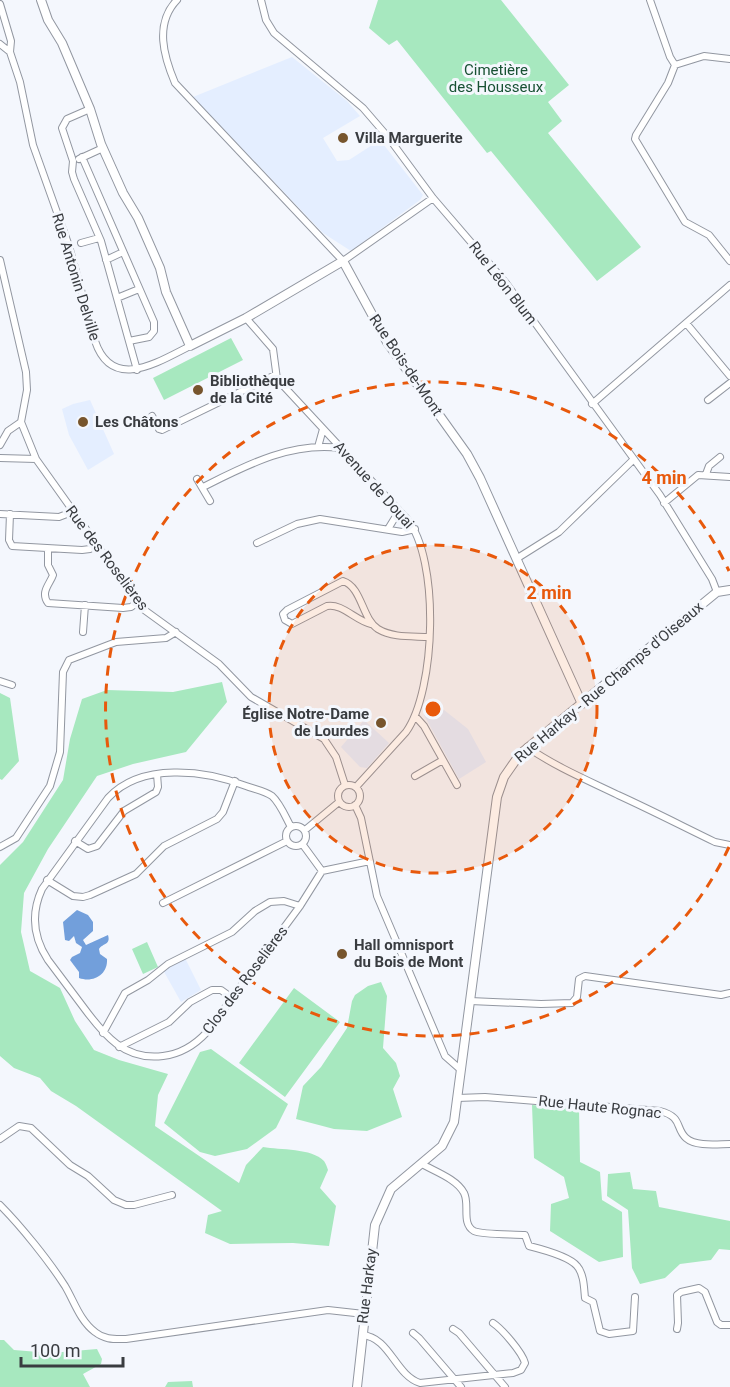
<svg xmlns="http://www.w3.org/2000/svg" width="730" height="1387" font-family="Roboto,sans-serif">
	<rect width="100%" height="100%" fill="#f4f7fd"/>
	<path fill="#e4eeff" d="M292,57L347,101L360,116L323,138L337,161L349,160L380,140L423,195L420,200L351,251L323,233L193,97Z
		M90,400L114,454L88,470L69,435L62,409L73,404Z
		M439,706L468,729L486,762L459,779L424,715Z
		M364,720L389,743L367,768L360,767L341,747Z
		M185,958L201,990L181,1002L163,970Z"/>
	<path fill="#a7e8bf" d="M378,0H501L569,85L548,102L562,121L548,133L641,247L597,281L491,151L487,153L397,40L389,45L369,28Z
		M231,338L243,360L164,400L153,378Z
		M222,682L227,702L186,752L133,764L97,776L48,849L24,893L21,932L30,971L60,988L75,1021L94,1050L119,1060L168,1074L158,1095L155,1126L239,1183L246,1165L263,1147C280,1150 312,1148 324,1161C326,1164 327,1167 328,1170L320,1188L336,1206L329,1246L293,1243L230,1244L205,1233L208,1215L222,1211L76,1106L51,1091L40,1078L14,1068L0,1056V865L23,842L63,780L70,739L82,699L107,690L173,692Z
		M0,693L10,698L19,761L2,780L0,779Z
		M147,942L158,967L143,974L132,949Z
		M381,982L387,996L383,1048L396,1063L400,1076L393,1089L402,1117L367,1131L334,1129L296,1119L303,1086L321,1067L347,1028L352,1001L355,995L368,986Z
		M294,988L340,1022L285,1097L239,1063Z
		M211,1049L288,1104L276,1128L247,1149L215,1156L200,1152L164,1123L200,1052Z
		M532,1105L579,1109L580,1162L600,1172L602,1200L622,1212L623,1257L599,1262L550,1231L551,1204L569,1198L564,1177L534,1158Z
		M630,1172L633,1189L656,1191L659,1207L730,1221V1250L719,1249L711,1260L680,1264L665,1278L640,1284L632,1268L628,1210L607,1196L608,1174Z
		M0,1340H4L14,1350L51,1353L97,1349L102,1359L101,1364L83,1374L90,1387H0Z
		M192,1381L193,1387H165L168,1382Z"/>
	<path fill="#729fdb" d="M77,910L88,915L93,922V931L83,940L86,945L108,935C111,945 103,943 99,949L100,954L107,959C108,975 93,983 79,978V972L70,960L72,957L80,953L82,947L76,943L74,936L69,941L65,940L63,922Z"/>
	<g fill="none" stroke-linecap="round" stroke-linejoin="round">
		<g stroke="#9297a1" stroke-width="8">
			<path id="street" d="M177,0C154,24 164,57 175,83L343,261L433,198
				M261,0L266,20L274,33L363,108L388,137L433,198L506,283L660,495L712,579L717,592
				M650,0L670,57L675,65L668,83L636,135L635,139L685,222L709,235L730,261
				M0,4L11,41L10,52
				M0,44L10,52L20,82L33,145L69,246L95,341C112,392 158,362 190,346
				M675,65L704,56L730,59
				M90,109L67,119L62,128L73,161L72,172L74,179L101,241L137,370
				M82,157L154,322V331L149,337L129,341
				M79,159L103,148
				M81,243L99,238
				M0,260L26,372L27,390L21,422
				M106,260L123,252
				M117,298L139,289
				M246,318L273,349L277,379L407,519C440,559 436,690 406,732L356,787
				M686,323L730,376
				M708,400L730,383
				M592,404L730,285
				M152,416L159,429L162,430L275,375
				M21,422L36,459L143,609L219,664L251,697L324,739L336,757L345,785
				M0,445L8,431L21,422
				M318,447L323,429
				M0,458L36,459
				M706,474L709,466L720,457
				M197,479L210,501
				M203,487C247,465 290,442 340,448
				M664,503L698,475L730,477
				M0,514L59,517L72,512
				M10,514L9,540L12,546L82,550L90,549L96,545
				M388,529L399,511
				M257,543L297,524L320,519L402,532L415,529
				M48,549V565L53,575C50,584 40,592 48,603L123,608L131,607L138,602
				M516,559L559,532L633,460
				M371,624C356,621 342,603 327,606L292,624L285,620L283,614L287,610L343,581C362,587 362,619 378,629C393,638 412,636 429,637
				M83,632L85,605
				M0,681L12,685
				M415,716L424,726L457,785
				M527,747C556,767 587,780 618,795C651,810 682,826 715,842L730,845
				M415,776L443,760
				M338 796a11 11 0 1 1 22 0a11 11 0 1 1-22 0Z
				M355,805L361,818L377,896L445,1056L461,1070
				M286 836a10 10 0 1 1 20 0a10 10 0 1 1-20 0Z
				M291,827C286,818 280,803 272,796C265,791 254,789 246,786C205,770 141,762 108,798L42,889C31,913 33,937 48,960C60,976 72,992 84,1008C104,1035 125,1061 163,1056C180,1054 195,1045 207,1032L300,906L322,871
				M305,830L339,802
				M75,841L88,849L97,846L124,811L156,792L158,787L157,774
				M303,845L322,871L370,861
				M0,847L16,838L50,786L60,752L63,672L69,660L116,642L166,638L176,632
				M47,880L73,896L83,897L90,895L136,874L164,846L217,819L223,812L235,781
				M163,903L287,841
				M470,1001L541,1004L572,1003L577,997L579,979L585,976L721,995L730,993
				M103,1033L125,993L148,980L168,964L232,932L255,911L270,902L284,901L300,906
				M119,1047L169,1022L190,1002L212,990H221L232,998
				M457,1098L485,1097L660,1111C683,1117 675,1128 686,1138C696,1147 718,1144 730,1144
				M0,1139L19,1126L31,1128L70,1165L88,1176L114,1200L126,1205H134L172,1195
				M422,1164C434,1171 457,1179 464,1193C470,1204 461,1224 474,1231C482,1235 514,1234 525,1235L529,1246C541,1249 569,1256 577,1266C584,1274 584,1288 585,1298L593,1302L600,1331L609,1334L633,1331L635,1297
				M0,1205C21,1226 49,1261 65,1286C74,1301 80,1321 95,1332C105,1340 114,1339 126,1339L328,1310L364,1314
				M453,1329L459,1333L505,1387
				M677,1329L678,1323L677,1295L681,1292L699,1288L705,1292L717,1322L721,1325H730
				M413,1333L419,1338L461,1387
				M362,1335C390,1337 395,1375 420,1383L513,1373L521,1370L525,1363C522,1352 502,1329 493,1323"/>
		</g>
		<g stroke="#9297a1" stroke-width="10">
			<path id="secondary" d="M41,0L48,20L62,43L90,109L101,144L123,193L138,218L160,268L166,292L190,346L246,318L343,261L387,342L467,454L480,478L582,704
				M357,1387L375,1225L391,1189L442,1146L454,1122L497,797L504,777L520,754L717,592L730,590"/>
		</g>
		<use href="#street" stroke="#fff" stroke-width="6"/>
		<use href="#secondary" stroke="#fff" stroke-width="8"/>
	</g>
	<circle cx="433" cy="709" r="164" fill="#e8590c" fill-opacity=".12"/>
	<g fill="none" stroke="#e8590c" stroke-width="3" stroke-dasharray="10 8">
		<circle cx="433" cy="709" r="164"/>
		<path d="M729 847A327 327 0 1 1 729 571"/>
	</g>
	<g fill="#77552d" stroke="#f4f7fd" stroke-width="2">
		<circle cx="343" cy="138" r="6"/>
		<circle cx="198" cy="390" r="6"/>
		<circle cx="83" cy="422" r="6"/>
		<circle cx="381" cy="723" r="6"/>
		<circle cx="342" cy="954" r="6"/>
	</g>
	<g text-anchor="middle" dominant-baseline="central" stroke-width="6" stroke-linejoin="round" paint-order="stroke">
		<g font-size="15" fill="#175133" stroke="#f4f7fd">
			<text x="496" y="70">Cimetière<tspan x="496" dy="17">des Housseux</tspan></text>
		</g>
		<g font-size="15" font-weight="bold" fill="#393c40" stroke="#f4f7fd" text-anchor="start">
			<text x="355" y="138">Villa Marguerite</text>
			<text x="210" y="381">Bibliothèque<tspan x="210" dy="17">de la Cité</tspan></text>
			<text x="95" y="422">Les Châtons</text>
			<text x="369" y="714" text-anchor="end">Église Notre-Dame<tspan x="369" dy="17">de Lourdes</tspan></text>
			<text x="354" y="945">Hall omnisport<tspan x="354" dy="17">du Bois de Mont</tspan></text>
		</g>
		<g font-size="15" fill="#393c40" stroke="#f4f7fd">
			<text transform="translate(76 277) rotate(73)">Rue Antonin Delville</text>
			<text transform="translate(503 283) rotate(52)">Rue Léon Blum</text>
			<text transform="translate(406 365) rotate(56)">Rue Bois-de-Mont</text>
			<text transform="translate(374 485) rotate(48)">Avenue de Douai</text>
			<text transform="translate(107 558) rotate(53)">Rue des Roselières</text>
			<text transform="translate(609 682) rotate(-40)">Rue Harkay - Rue Champs d'Oiseaux</text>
			<text transform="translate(245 980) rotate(-53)">Clos des Roselières</text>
			<text transform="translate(600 1107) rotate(6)">Rue Haute Rognac</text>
			<text transform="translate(367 1286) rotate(-83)">Rue Harkay</text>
		</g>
	</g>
	<circle cx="433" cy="709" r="9" fill="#e8590c" stroke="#f4f7fd" stroke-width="3"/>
	<g font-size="18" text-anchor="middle" font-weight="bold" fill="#e8590c" stroke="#f4f7fd" stroke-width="6" stroke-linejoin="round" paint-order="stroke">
		<text x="664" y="484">4 min</text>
		<text x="549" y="599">2 min</text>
	</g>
	<path d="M21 1357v9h102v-9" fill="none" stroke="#393c40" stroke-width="3"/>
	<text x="30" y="1357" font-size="18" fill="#393c40" stroke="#f4f7fd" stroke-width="4.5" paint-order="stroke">100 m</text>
</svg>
